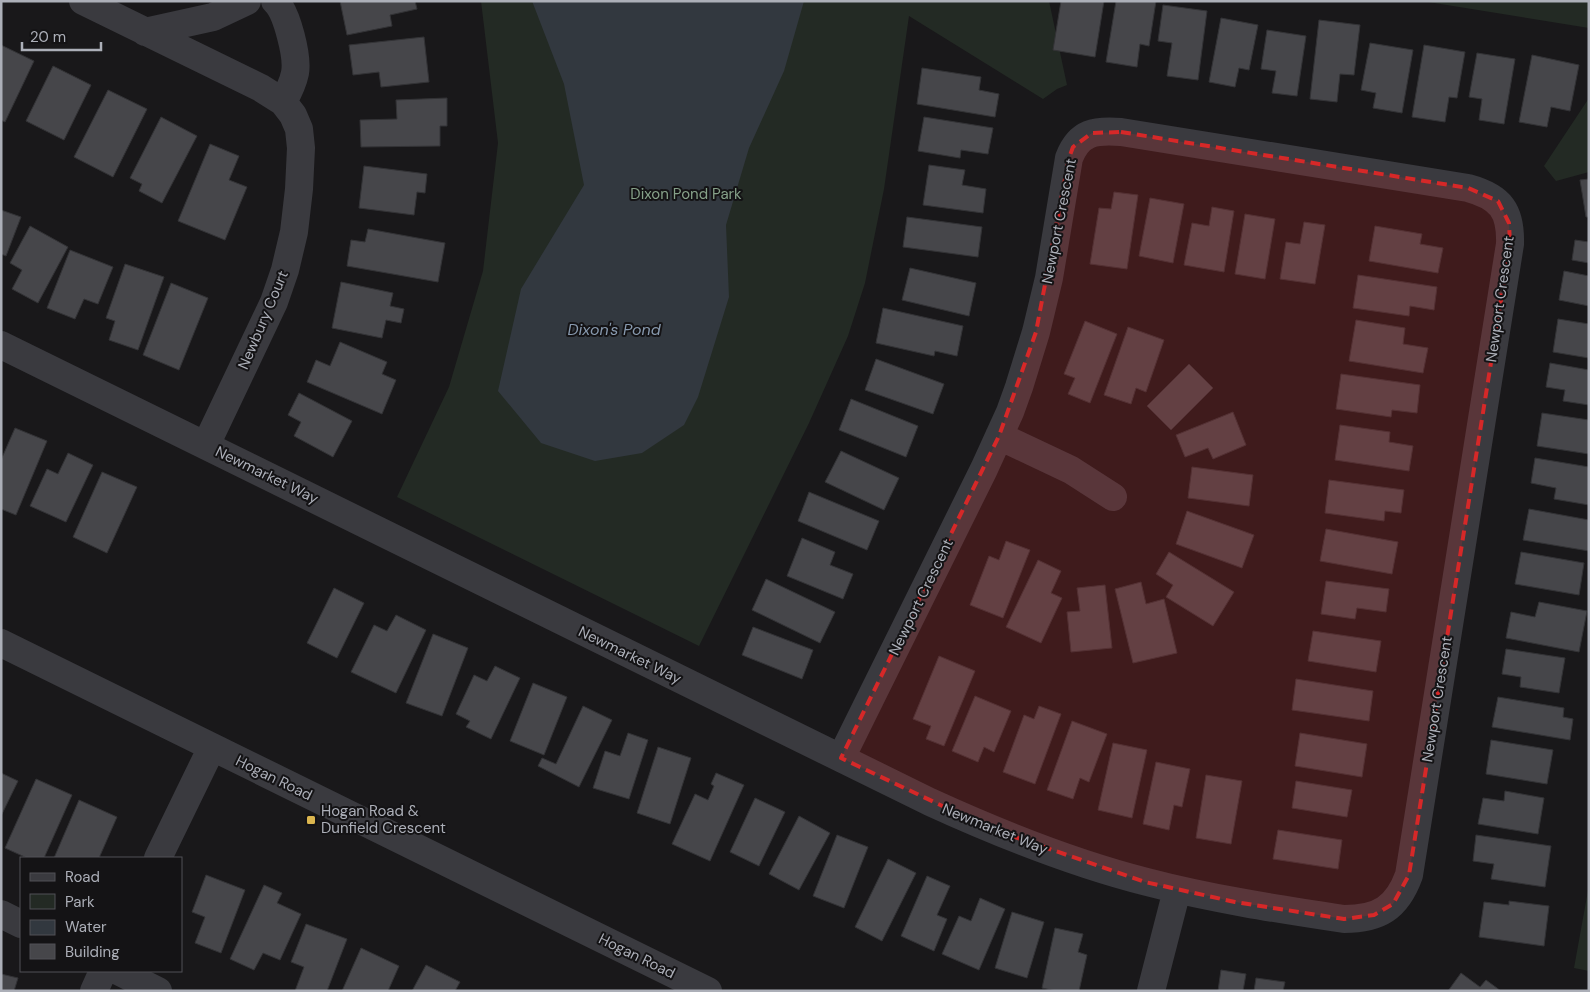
<svg xmlns="http://www.w3.org/2000/svg" width="1590" height="992" font-family="'DM Sans',sans-serif">
	<rect width="100%" height="100%" fill="#19181a"/>
	<path fill="#232a24" d="M481,1H1049L1067,85L1057,89L1043,99L909,16L884,189L865,283L848,336L809,423L699,646L397,497L449,387L483,271L498,143Z
		M1422,1H1589V28Z
		M1589,98V172L1556,181L1544,166Z
		M1589,885V971L1574,968Z"/>
	<path fill="#32383f" d="M532,1H804L784,71L749,148L726,225L729,297L698,397L684,425L642,453L595,461L541,443L498,391L521,289L584,185L564,84Z"/>
	<path fill="#46464a" stroke="#333336" d="M340,1H415L417,9L390,15L392,26L347,35Z
		M1061,1H1104L1095,57L1053,50Z
		M1116,1H1156L1149,46L1140,44L1137,67L1106,62Z
		M1163,5L1207,11L1198,80L1167,76L1172,43L1158,41Z
		M1221,18L1258,25L1249,70L1239,68L1235,87L1209,82Z
		M1319,20L1360,25L1354,75L1340,74L1337,102L1310,99Z
		M1267,30L1306,36L1297,96L1272,93L1276,71L1261,69Z
		M424,37L429,82L381,87L379,72L353,75L349,45Z
		M1370,43L1413,50L1402,113L1373,108L1376,93L1361,90Z
		M1,45L34,61L5,122L1,120Z
		M1424,45L1465,52L1457,98L1449,97L1445,122L1412,117Z
		M1477,53L1515,59L1504,124L1479,120L1482,99L1469,97Z
		M1532,55L1579,65L1570,111L1551,107L1547,127L1519,122Z
		M53,66L91,85L64,140L26,121Z
		M922,68L981,77L979,90L999,94L995,117L917,104Z
		M108,90L147,109L113,177L74,157Z
		M447,98V126H440V146L361,147L360,120L397,119L396,100Z
		M161,117L197,136L162,203L139,191L142,184L130,178Z
		M924,117L993,128L988,154L961,150L960,158L918,151Z
		M210,144L239,156L229,180L247,187L225,240L178,221Z
		M929,165L965,170L962,185L986,189L983,213L923,205Z
		M364,166L427,174L425,193L417,192L414,215L359,208Z
		M1589,179V217H1586L1580,180Z
		M1114,192L1138,195L1127,269L1090,264L1099,208L1111,209Z
		M1150,198L1184,204L1173,263L1139,256Z
		M1212,207L1234,211L1224,272L1184,265L1192,223L1209,226Z
		M1,210L21,217L6,256L1,254Z
		M1245,214L1275,219L1265,279L1235,274Z
		M907,217L982,227L978,257L903,247Z
		M1304,222L1325,225L1315,284L1280,279L1286,242L1300,244Z
		M30,226L68,247L38,303L12,289L22,270L10,263Z
		M1375,226L1422,234L1420,244L1443,248L1438,273L1369,261Z
		M368,229L445,243L438,282L347,266L351,240L365,242Z
		M1575,240L1589,242V263L1572,260Z
		M70,250L113,267L98,304L84,299L75,319L47,308Z
		M125,264L164,277L138,350L109,340L115,321L106,318Z
		M910,268L976,283L969,316L902,300Z
		M1564,271L1589,276V306L1559,300Z
		M1358,275L1437,287L1434,310L1410,306L1409,316L1353,308Z
		M341,282L393,293L390,306L404,309L401,323L386,320L382,338L332,328Z
		M171,283L208,298L179,370L143,355Z
		M883,308L963,326L957,356L935,351L934,356L876,343Z
		M1558,319L1589,324V358L1553,352Z
		M1356,320L1405,328L1403,344L1428,348L1423,373L1349,361Z
		M1085,321L1117,334L1090,403L1068,394L1075,378L1064,374Z
		M1128,327L1164,340L1146,392L1136,388L1131,404L1104,395Z
		M340,342L387,362L382,374L396,380L382,414L307,382L316,360L330,366Z
		M876,359L944,384L933,414L865,390Z
		M1550,363L1589,370V405L1563,401L1565,390L1546,387Z
		M1189,364L1213,388L1171,430L1147,406Z
		M1341,374L1420,385L1417,413L1392,410L1391,417L1336,409Z
		M299,393L352,421L333,457L294,436L301,422L288,415Z
		M851,399L918,426L906,457L839,430Z
		M1233,412L1246,445L1213,459L1208,448L1185,457L1176,435Z
		M1542,413L1589,420V454L1537,446Z
		M1340,425L1390,432L1389,442L1413,446L1409,471L1335,460Z
		M15,428L47,441L16,515L1,509V460Z
		M841,451L899,478L884,510L825,482Z
		M68,453L93,465L66,522L30,506L47,469L58,474Z
		M1535,458L1589,467V505L1554,499L1556,488L1531,483Z
		M1192,467L1253,475L1249,506L1188,498Z
		M102,472L137,487L107,553L73,537Z
		M1329,480L1404,490L1401,513L1385,511L1384,521L1325,513Z
		M809,492L879,521L867,550L798,521Z
		M1529,509L1589,520V551L1523,540Z
		M1187,511L1254,535L1242,568L1176,544Z
		M1326,529L1398,542L1392,574L1320,561Z
		M802,538L835,552L830,565L853,574L843,599L787,576Z
		M1006,541L1030,550L1003,618L970,605L989,556L999,560Z
		M1169,552L1234,592L1213,626L1166,597L1173,585L1156,574Z
		M1521,552L1584,563L1579,595L1515,584Z
		M1038,560L1061,571L1051,593L1062,598L1041,643L1006,627Z
		M766,579L835,612L820,643L752,610Z
		M1326,581L1389,589L1386,612L1357,608L1355,619L1321,614Z
		M1141,582L1146,604L1164,599L1177,653L1133,663L1115,589Z
		M1105,585L1112,648L1071,652L1067,612L1080,611L1077,588Z
		M334,588L364,603L337,658L307,643Z
		M1539,602L1587,611L1579,652L1506,638L1511,612L1535,617Z
		M396,615L426,630L396,693L351,672L374,625L387,631Z
		M753,627L813,650L802,679L742,655Z
		M1313,631L1381,641L1376,672L1308,661Z
		M433,634L468,648L442,716L406,703Z
		M1506,649L1565,658L1559,693L1520,687L1521,677L1502,674Z
		M939,656L975,671L944,746L926,739L931,726L913,719Z
		M495,666L520,678L491,739L466,727L470,721L456,714L474,675L487,681Z
		M1296,679L1373,691L1369,721L1292,710Z
		M533,683L567,697L544,755L510,741Z
		M975,696L1011,711L994,752L984,747L978,762L952,751Z
		M1498,697L1564,708L1563,717L1573,719L1570,740L1492,727Z
		M583,706L612,720L579,787L538,766L542,758L556,764Z
		M1039,706L1061,714L1035,784L1003,772L1024,715L1034,719Z
		M1072,721L1107,734L1089,782L1080,778L1073,799L1047,790Z
		M628,733L648,740L629,799L593,788L605,751L620,756Z
		M1300,733L1367,744L1362,777L1295,766Z
		M1491,740L1553,750L1547,784L1486,774Z
		M1113,743L1147,750L1132,818L1098,810Z
		M658,747L691,758L670,824L637,813Z
		M1156,762L1190,769L1182,807L1174,805L1169,830L1143,824Z
		M1,773L18,781L1,816Z
		M716,773L744,785L710,861L672,844L695,794L708,800L714,786L711,784Z
		M1206,775L1242,781L1231,844L1196,838Z
		M36,779L72,795L44,858H27L5,848Z
		M1296,781L1352,790L1347,817L1292,808Z
		M1505,791L1544,798L1538,834L1478,824L1483,798L1504,801Z
		M755,798L785,812L759,866L730,852Z
		M79,800L117,817L99,858H54Z
		M799,816L830,833L799,890L769,874Z
		M1278,830L1342,840L1338,869L1273,859Z
		M837,835L868,847L844,908L813,896Z
		M1476,835L1551,846L1545,887L1491,879L1494,864L1473,861Z
		M888,859L916,873L882,941L855,927Z
		M206,875L245,890L221,953L195,943L205,917L192,912Z
		M927,876L950,886L937,915L947,919L934,951L901,936Z
		M264,885L282,893L277,903L301,914L280,960L263,953L254,970L230,959Z
		M980,898L1005,909L979,970L942,954L959,916L971,921Z
		M1509,901L1549,906L1544,946L1479,937L1484,902L1509,905Z
		M1012,912L1044,922L1027,978L995,968Z
		M306,924L347,939L327,991H295L304,967L291,962Z
		M1055,928L1083,934L1078,952L1087,955L1079,991H1056L1042,988Z
		M361,948L399,966L388,991H342Z
		M426,965L460,982L455,991H412Z
		M1221,970L1246,974L1243,991H1218Z
		M1461,973L1480,987L1486,980L1501,991H1448Z
		M1,974L18,978L14,991H1Z
		M1256,978L1285,982L1283,991H1254Z"/>
	<g fill="none" stroke-linecap="round" stroke-linejoin="round">
		<path stroke="#3a3a3f" stroke-width="28" d="M83,1L261,88L283,102L293,115L299,129L301,148L299,189L294,232L285,270L274,302L206,445
			M275,1C287,12 298,57 295,73C293,83 288,93 283,102
			M145,32L213,17L247,1
			M1,345L930,802C1000,834 1072,863 1147,882C1212,899 1278,909 1344,919C1379,919 1397,908 1409,875L1510,244C1511,211 1501,197 1468,188L1121,132C1095,130 1079,132 1069,158L1049,278L1036,332L1019,387L1010,412L984,469L841,758
			M999,436L1071,470L1113,497
			M1,643L708,991
			M158,858L212,747
			M1,914L21,924
			M118,971L158,991
			M94,991L103,971
			M1151,991L1177,890"/>
	</g>
	<path fill="#d62828" fill-opacity="0.2" stroke="#d62828" stroke-width="4" stroke-dasharray="10 6" stroke-linejoin="round" d="M1121,132L1468,188L1498,201L1509,223L1510,244L1409,875L1393,904L1374,915L1344,919L1235,902L1145,882L989,828L841,758L999,436L1036,332L1069,158L1073,147L1092,133Z"/>
	<rect fill="#dcb64f" stroke="#141315" stroke-width="2" x="306" y="815" width="10" height="10" rx="2.5"/>
	<g text-anchor="middle" dominant-baseline="central" stroke-width="4" stroke-linejoin="round" paint-order="stroke">
		<g font-size="15" fill="#86a189" stroke="#141315">
			<text x="686" y="194">Dixon Pond Park</text>
		</g>
		<g font-size="15" fill="#acafb8" stroke="#141315">
			<text transform="translate(1059 221) rotate(-79)">Newport Crescent</text>
			<text transform="translate(1500 299) rotate(-82)">Newport Crescent</text>
			<text transform="translate(263 320) rotate(-67)">Newbury Court</text>
			<text transform="translate(267 475) rotate(26)">Newmarket Way</text>
			<text transform="translate(921 597) rotate(-64)">Newport Crescent</text>
			<text transform="translate(630 655) rotate(26)">Newmarket Way</text>
			<text transform="translate(1437 699) rotate(-81)">Newport Crescent</text>
			<text transform="translate(274 778) rotate(26)">Hogan Road</text>
			<text transform="translate(995 829) rotate(22)">Newmarket Way</text>
			<text transform="translate(637 956) rotate(26)">Hogan Road</text>
		</g>
		<g font-size="15" fill="#acafb8" stroke="#141315" text-anchor="start">
			<text x="321" y="811">Hogan Road &amp;<tspan x="321" dy="17">Dunfield Crescent</tspan></text>
		</g>
		<g font-size="16" font-style="italic" fill="#889aaf" stroke="#141315">
			<text x="614" y="329">Dixon's Pond</text>
		</g>
	</g>
	<rect width="1590" height="992" fill="none" stroke="#acafb8" stroke-width="5"/>
	<rect x="20" y="857" width="162" height="115" fill="#141315" stroke="#515156"/>
	<rect x="30" y="873" width="25" height="8" fill="#3a3a3f" stroke="#515156"/>
	<text x="65" y="882" font-size="15" fill="#acafb8">Road</text>
	<rect x="30" y="894" width="25" height="15" fill="#232a24" stroke="#515156"/>
	<text x="65" y="907" font-size="15" fill="#acafb8">Park</text>
	<rect x="30" y="920" width="25" height="15" fill="#32383f" stroke="#515156"/>
	<text x="65" y="932" font-size="15" fill="#acafb8">Water</text>
	<rect x="30" y="944" width="25" height="15" fill="#46464a" stroke="#515156"/>
	<text x="65" y="957" font-size="15" fill="#acafb8">Building</text>
	<path d="M22 42v8h79v-8" fill="none" stroke="#acafb8" stroke-width="2.5"/>
	<text x="30" y="42" font-size="15" fill="#acafb8" stroke="#141315" stroke-width="4" paint-order="stroke">20 m</text>
</svg>
